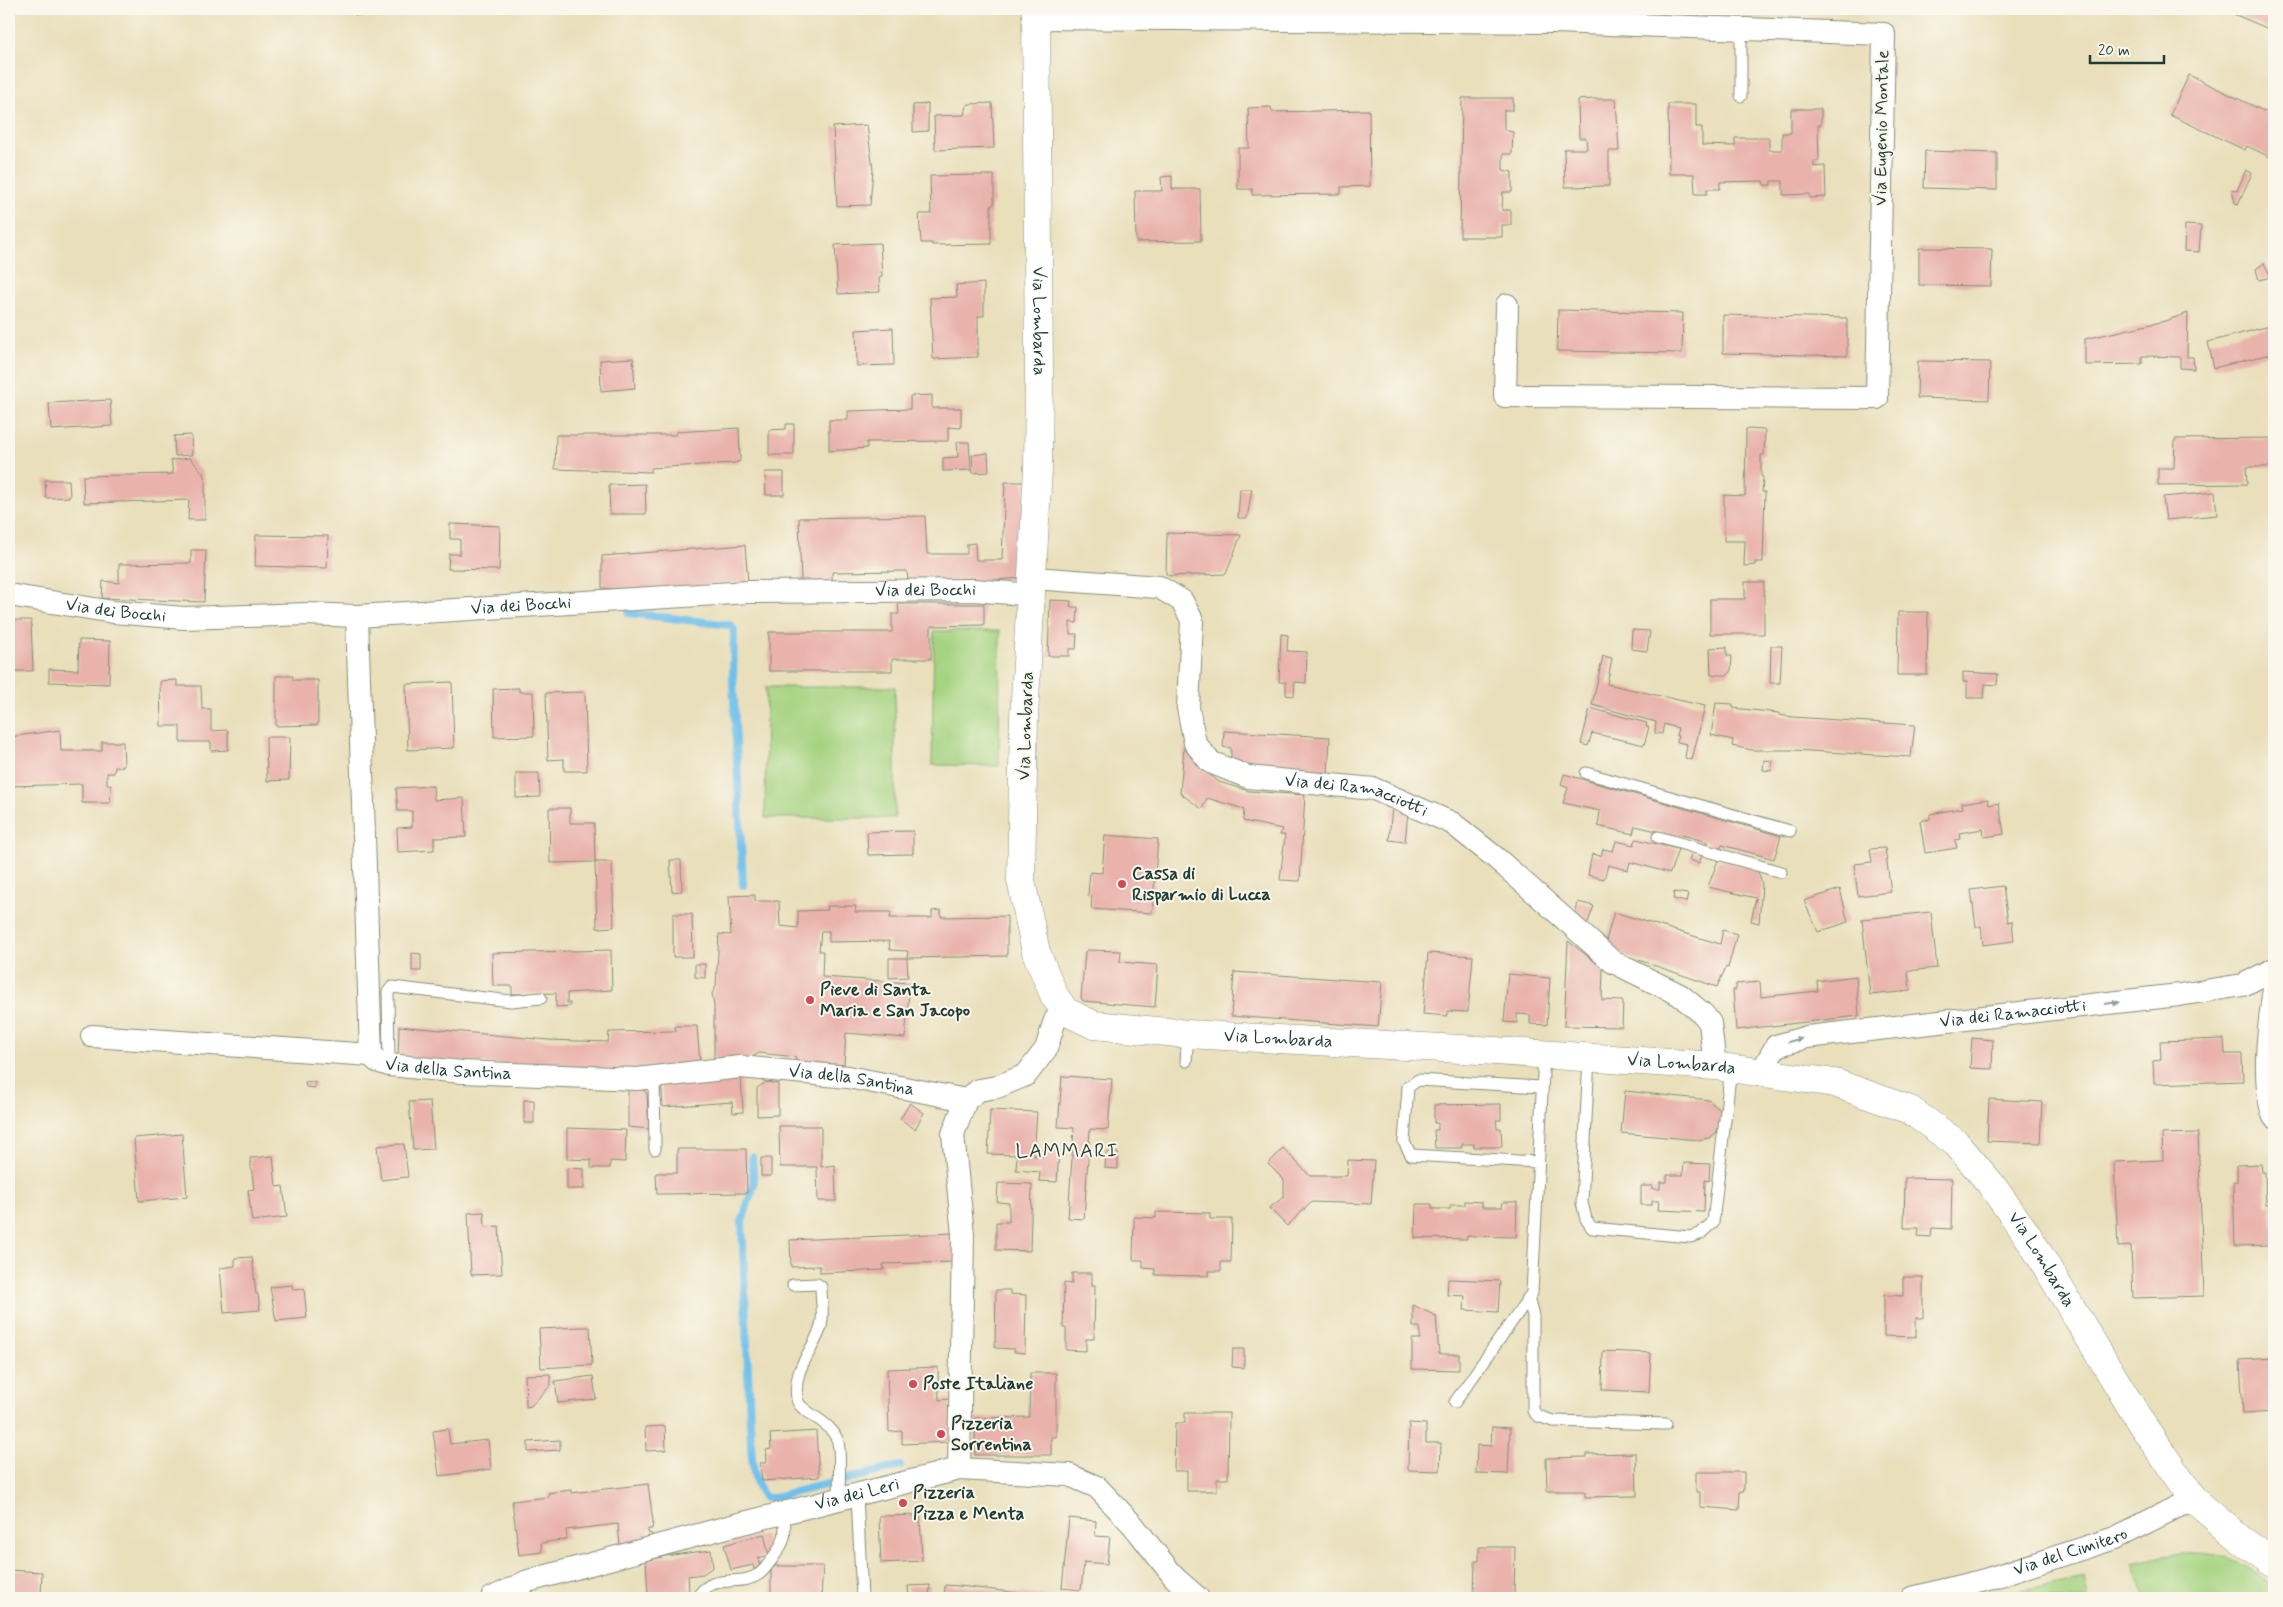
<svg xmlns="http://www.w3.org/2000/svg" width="2283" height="1607" font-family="Mynerve,sans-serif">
	<rect width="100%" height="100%" fill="#fbf7ec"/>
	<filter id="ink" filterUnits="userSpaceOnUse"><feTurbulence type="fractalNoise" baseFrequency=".02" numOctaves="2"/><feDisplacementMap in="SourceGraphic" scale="10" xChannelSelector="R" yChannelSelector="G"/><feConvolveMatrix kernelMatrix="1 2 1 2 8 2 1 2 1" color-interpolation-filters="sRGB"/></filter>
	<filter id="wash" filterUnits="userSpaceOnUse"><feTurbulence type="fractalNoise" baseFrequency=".0096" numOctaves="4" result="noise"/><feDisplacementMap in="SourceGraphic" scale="20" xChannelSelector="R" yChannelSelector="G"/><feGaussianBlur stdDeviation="1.12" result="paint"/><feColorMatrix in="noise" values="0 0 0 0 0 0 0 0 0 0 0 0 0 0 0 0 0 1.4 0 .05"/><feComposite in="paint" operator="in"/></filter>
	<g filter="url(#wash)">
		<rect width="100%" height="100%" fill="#e9dfbb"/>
		<path fill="#a6d381" stroke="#62885a" d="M934,631H1000L999,766L932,765Z
			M766,687H895V818H765Z
			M2196,1553C2236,1555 2243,1566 2274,1587V1598H2146L2133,1563L2162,1556Z
			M2084,1577L2088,1598H1986Z"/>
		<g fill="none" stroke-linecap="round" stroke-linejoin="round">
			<path stroke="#70c0eb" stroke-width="8" d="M629,613L730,625L734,630L733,679L743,885
				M752,1157L754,1184L742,1222L751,1446C753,1466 753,1482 765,1498L775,1497L900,1466"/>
		</g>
		<g id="blocks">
			<path fill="#e9b3ac" d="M355,9H389L387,15H355Z
				M2222,9H2274V31L2264,27Z
				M2189,75L2274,116V159L2247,146L2245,150L2170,115Z
				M1462,98H1513V110H1504V130L1513,132L1512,154H1503V170L1512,172V192H1503L1502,210H1511V225H1502V237H1460Z
				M1594,99H1616L1619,151H1609V186L1565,187L1564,149H1587L1586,138H1579L1578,100Z
				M992,103L994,148L935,150L934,116L964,115L966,106L969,104Z
				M928,104V131L913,132V105Z
				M1668,104H1696V127H1702V145L1735,146V138H1769V150H1782V133H1791V109H1821V125H1818L1819,161H1814V167L1825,166L1826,197L1810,198V194L1783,195V181H1771V185H1764L1763,181L1720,182V189H1707V194H1695L1694,174H1669Z
				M1271,107L1272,112L1369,110L1370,186L1341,187V194L1252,195V189H1238V148H1249L1248,108Z
				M867,125L873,170L870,205L837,206L833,127Z
				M1925,151L1997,153V190L1924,188Z
				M2246,170L2252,173L2238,204L2235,203L2232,189L2237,191Z
				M978,175H994V205H991V244L932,245V243H921L919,214H931L930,176Z
				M1172,176V189H1200L1201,241L1136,242L1135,191H1162L1161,177Z
				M2185,225L2201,226L2199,252L2184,251Z
				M880,243L882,277L879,278L880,292L838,294L835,245Z
				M1919,248L1992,249L1991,286L1919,285Z
				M2264,263L2271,277L2259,280L2256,269Z
				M984,283V316H978V357L933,359L930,298L957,297L956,285Z
				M1558,310L1683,313L1682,353L1557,351Z
				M2188,313L2187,357H2193L2194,369L2180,368V357L2144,356H2142V364L2085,365V339L2165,321Z
				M1723,315L1847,318V356L1723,353Z
				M2274,325V353L2214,368L2208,342Z
				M893,328L894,365L857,366L856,330Z
				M633,358L635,388L601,391L600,360Z
				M1918,361L1990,362L1989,400L1917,398Z
				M932,395V408H961V428L948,427V441L867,442V448L829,451V420H848V411L910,409V396Z
				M110,400L112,426L51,430L49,403Z
				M786,424H794V455H769V430L786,429Z
				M739,428L740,461L734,463L651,468V472L555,469L556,435H676V432Z
				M1746,429L1765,430L1764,455H1761V476L1763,477L1762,492H1765L1763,562H1755V565L1744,566L1745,541H1724V495L1745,496Z
				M191,435L192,455L175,456L174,436Z
				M2274,438V467H2246L2247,484L2158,485V468H2174L2175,439Z
				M957,442H969L971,470L943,471V458L958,457Z
				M988,453L989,472L973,473L972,455Z
				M190,458L203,473L205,481V520H188L189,500L84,503L83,476L173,474L171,460Z
				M765,472H784V495H766Z
				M45,480H69L70,497L46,498Z
				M1005,482H1025L1022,578L981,581H908L907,571L832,572V583H801L799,518L925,516L927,554H967V544L975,543L976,560H1002Z
				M645,484L646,514H610L609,485Z
				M1240,489H1252L1247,518H1238Z
				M2215,492L2217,515L2166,520L2163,497Z
				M450,524L500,526L499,570L448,569L449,554H460V539H450Z
				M1167,533L1241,535L1226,574L1170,576L1166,574Z
				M256,535L328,536L327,568L255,566Z
				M745,545L748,582L623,590L602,588V556Z
				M191,550H206L204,602L102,598L103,581L119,583V564L191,563Z
				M1745,582H1764V634H1710V599H1745Z
				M1050,600L1071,601L1070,607H1078L1077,623L1070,622V634H1077L1076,649H1069V656H1048Z
				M898,604H984V625L931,626V659H892V671H769V632H892V614H899Z
				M1898,612H1928L1927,675H1897Z
				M9,620H31L33,671H9Z
				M1632,630L1650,631L1647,651L1631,649Z
				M1281,634L1288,635L1287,651L1307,652L1306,683L1295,682L1294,696L1286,695V682H1279Z
				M79,640L110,641L109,684L49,682V669L78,670Z
				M1771,646H1782L1780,683H1770Z
				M1727,647V656H1732L1731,670L1728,675H1711L1710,648Z
				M1603,656L1612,658L1607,684L1705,706L1692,760L1685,758L1687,744L1677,742L1678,736H1676L1678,728L1664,724L1662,734L1655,733L1656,722L1592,705Z
				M1963,672L1998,674L1997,685L1985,684L1984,698H1967V682H1963Z
				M276,676H293V680H318V725L276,726Z
				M177,680V686H201L202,709H211V731L228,730V750L211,751V742H180V726H161L160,681Z
				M452,682L454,748L408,750L406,684Z
				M519,688V692H533L534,736L494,737L493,689Z
				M585,692L587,771H564V759L548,760L546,693Z
				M1716,703L1733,704V708L1779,713V715L1793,717L1915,725L1911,757L1793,750H1752L1732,746L1733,740L1711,735Z
				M1590,708L1647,723L1646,727H1649L1644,745L1592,733L1588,746L1581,744Z
				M60,730L61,751H102V742H123L124,766L115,767L114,773H107V785H111L110,803H82V784L9,786V737Z
				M1224,731L1330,737L1328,776L1306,775L1231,763V748L1223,747Z
				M266,737H290L289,780L267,781Z
				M1184,747L1196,764L1219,782L1249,791L1305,795L1300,881L1280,880L1285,835H1280L1282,829L1243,821L1244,809L1207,798L1202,809L1180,793Z
				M1764,760L1773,761L1771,771L1763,770Z
				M516,773H539L540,797L516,798Z
				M1564,774L1781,836L1774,859L1722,845L1720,849L1707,846L1708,842L1678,834L1675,842L1661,832L1635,826L1633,834L1598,826L1600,811L1563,803L1568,788L1561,785Z
				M433,786L434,800L464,798L466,837L434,838V850L398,852L397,828L412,827V811H398L396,788Z
				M1988,799L1989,805L1999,803L2004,834L1984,837L1983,829L1959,833L1960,839L1955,840L1957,848L1925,853L1920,821L1930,819V814L1963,808L1962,803Z
				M1392,807L1408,812L1405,842L1389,840Z
				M549,808H570V823H594L595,862H612L614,927L597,928L595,862L550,863Z
				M913,831V854L868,855L867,832Z
				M1105,835L1158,839L1152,913L1091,909L1092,896L1088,895L1090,872L1102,873Z
				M1636,839L1678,849L1670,873L1630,862L1628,870L1608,865L1604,879L1588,875L1592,854L1601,856L1603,849L1613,851L1616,841L1634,845Z
				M1885,848L1891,892L1858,896L1854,864L1872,862L1870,849Z
				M1692,852L1702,855L1699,863L1689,860Z
				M670,860H681L682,891L672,892Z
				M1718,860L1755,869L1759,874L1762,885L1759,923L1751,921L1756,898L1708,887Z
				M2003,886L2008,922L2012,921L2014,941L1983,945L1981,926L1976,927L1971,890Z
				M1840,889L1848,922L1818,932L1804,901Z
				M1674,892L1688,894L1686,902L1673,899Z
				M755,895V901H779L780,926L798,928V911L828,910L827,906H856L855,912H891L890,918H932V911L941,910V917L1007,916V956L907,958L908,951L890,950L889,941L829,942V931H821L819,951H823L822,977L910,983L905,1038L846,1033L844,1065L795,1061L796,1057L759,1053L744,1062L714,1058V1006L712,994L716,986L719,934L731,935L729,896Z
				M1578,902L1594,906L1587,925L1575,917Z
				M1614,912L1720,944L1723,930L1737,934L1728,968L1726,967L1717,987L1604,948Z
				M1931,912L1937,968L1908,971L1910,991L1870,995L1862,919Z
				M673,914H692L693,957H673Z
				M1568,941L1603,968L1602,1000L1623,1001L1622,1027L1564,1026Z
				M611,950L612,990L567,993V1003H570V1006L556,1007V993L512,994V986H493L492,953Z
				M1087,950L1121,951L1120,962L1158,965L1155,1007L1083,1001L1081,998L1085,952Z
				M412,953L421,954V971H412Z
				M1428,953L1473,956L1468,1012L1448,1011L1447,1016L1423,1014Z
				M889,958H907L908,977L889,978Z
				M695,964H705V978L695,977Z
				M1234,972L1382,982L1378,1027L1231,1016Z
				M1508,974L1550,978L1547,1025L1530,1024V1015L1517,1014V1023L1504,1022Z
				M1856,976L1859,1016L1736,1030L1733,990H1736V984L1760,982L1761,997L1818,991L1817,981Z
				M399,1026L548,1040L608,1042L609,1032L676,1031L675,1026H697L700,1064L642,1072L398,1058Z
				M1972,1038L1993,1040L1992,1069L1970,1068Z
				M2224,1039L2225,1054H2242L2243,1081L2154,1084L2153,1061L2161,1060L2160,1041Z
				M741,1076L743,1112L733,1113L732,1102L663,1107L661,1081Z
				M1062,1076L1112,1079L1108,1130L1090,1129L1084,1219L1068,1218L1074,1128L1058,1127Z
				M305,1082H315V1088L306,1087Z
				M766,1082L778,1084V1115L757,1116V1088Z
				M628,1087H641L647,1094L649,1129L628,1127Z
				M1625,1091L1709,1100L1720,1110L1721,1125L1715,1134L1709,1138L1698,1140L1621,1133Z
				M1989,1099L2042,1102L2040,1143L1987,1141Z
				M524,1100H534V1123H524Z
				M430,1101L434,1149L413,1150L409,1102Z
				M910,1103L924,1113L915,1129L900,1119Z
				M1501,1104V1120H1496L1497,1128H1501L1502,1147H1474V1144H1462V1148H1435L1434,1130H1438V1123H1434V1105Z
				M990,1110L1037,1112L1034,1156H1043L1044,1150L1059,1151L1057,1182L1039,1181L1040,1172L1016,1170L1017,1155L988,1154Z
				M779,1126H821V1167L835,1165L836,1201H818L817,1167H780Z
				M567,1128L626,1130L625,1162L610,1161V1168H591V1160L567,1159Z
				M2198,1133L2204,1296L2133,1298L2131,1246L2118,1247L2114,1162L2163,1160L2162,1134Z
				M182,1134L187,1197L139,1201L134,1138Z
				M398,1144H404L408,1177L381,1180L377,1146Z
				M1283,1148L1310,1176H1347L1348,1160L1374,1161L1371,1204L1312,1202L1287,1226L1269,1208L1284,1197V1180L1268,1164Z
				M677,1149H746L747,1193L657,1194L656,1173H677Z
				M1106,1152L1118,1153V1169L1105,1168Z
				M273,1156L276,1187L283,1186L287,1217L252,1221L248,1190L254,1189L250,1158Z
				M761,1158H771V1176H761Z
				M1684,1163L1710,1164L1709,1181L1705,1180L1704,1212L1658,1210L1659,1201H1652V1205H1641V1186H1653V1189H1660V1182H1667V1175H1683Z
				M2261,1164L2262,1172H2265L2266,1205H2271L2273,1245L2235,1246L2233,1182H2237V1165Z
				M567,1168L584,1169V1189H567Z
				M1905,1178L1952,1179L1951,1229L1932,1228L1931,1237L1918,1236L1919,1228H1904Z
				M998,1183L1032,1184L1030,1251L996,1250V1222H1009V1203L997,1202Z
				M1465,1201L1482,1202V1207H1502L1503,1202H1517L1516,1237L1467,1236V1239L1415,1238L1416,1204H1432V1209H1450L1451,1205H1465Z
				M484,1212L485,1227L499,1226L502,1274L471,1275L468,1213Z
				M1156,1212L1210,1213V1219H1232L1231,1262H1221V1271H1209V1276L1155,1275V1269L1143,1268V1260H1133L1134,1217L1156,1218Z
				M955,1233L956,1262L883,1264L884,1270L820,1273V1266L791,1267L790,1240Z
				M252,1257L256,1294H258L260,1310L224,1313L220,1268L235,1266V1258Z
				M1072,1273H1092V1285H1095L1094,1339H1086V1351L1066,1350V1328H1063L1064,1283L1072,1284Z
				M1903,1277H1923V1318H1916V1337L1884,1336V1295L1903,1296Z
				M1448,1279L1500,1281L1498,1312L1464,1310L1465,1296L1447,1295Z
				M292,1285L293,1290L304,1289L307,1318L276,1321L270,1287Z
				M996,1290H1010V1294L1026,1295L1025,1353L1014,1352V1349L995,1348Z
				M1413,1305L1436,1316L1439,1354H1459V1370L1412,1369V1339H1420V1327H1413Z
				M582,1327H590L592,1365L541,1368L539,1329Z
				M1233,1349H1244V1368L1232,1367Z
				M1603,1351L1651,1353L1649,1392L1602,1390Z
				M2274,1358V1412L2243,1414L2240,1360Z
				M938,1367L939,1400L950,1399L951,1442L902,1444V1431L889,1432L887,1369Z
				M1030,1373H1056V1437H1051V1455H975V1418L1029,1417Z
				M550,1374L551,1385L531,1406L526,1407L525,1375Z
				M593,1376L596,1399L558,1403L555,1381Z
				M1185,1413H1229L1228,1479H1217V1491H1187V1471H1174L1175,1423H1185Z
				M1409,1423L1426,1424V1443H1441L1440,1471L1408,1470Z
				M665,1426L666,1450L646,1451L645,1427Z
				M1492,1427L1510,1428L1508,1474L1476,1473L1477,1445L1491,1446Z
				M448,1429L450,1444L488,1440L491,1469L439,1476L433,1431Z
				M816,1431L819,1477L762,1481L760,1463H767L766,1450L771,1449L770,1434Z
				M560,1440V1450L528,1452V1442Z
				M1636,1453L1637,1496L1585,1497V1491H1547L1546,1458L1587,1457V1454Z
				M1696,1472H1744V1491H1740L1739,1510L1700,1507V1492H1696Z
				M648,1484L653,1521L652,1529H648V1533L652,1534L651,1542L620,1546L618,1524L566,1530L567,1539L541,1543L542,1552L519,1555L512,1501L549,1497L548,1493L571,1490V1493Z
				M920,1515L922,1561L881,1563L879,1516Z
				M1069,1518L1096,1521L1095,1536L1110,1537L1107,1564L1084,1562L1081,1590L1062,1588Z
				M764,1534L769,1555L758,1558L760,1567L754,1569L753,1565L731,1570L724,1545Z
				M1479,1547H1515L1514,1598L1474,1596L1475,1561H1479Z
				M711,1550L713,1567L703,1574L688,1576L689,1591L648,1594L646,1561L665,1556Z
				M771,1566H823L821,1598H771Z
				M9,1570L42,1572L41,1598H9Z
				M930,1585L929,1598H909L908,1586Z
				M945,1585L959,1586L1046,1596V1598H944Z"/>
		</g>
	</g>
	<g filter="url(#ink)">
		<use href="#blocks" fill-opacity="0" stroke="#848e78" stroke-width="1"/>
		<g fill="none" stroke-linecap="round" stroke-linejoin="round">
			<g stroke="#848e78" stroke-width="13">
				<path id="service" d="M1741,96V29
					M1586,773L1790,831
					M1658,837L1781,872
					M1589,1057L1582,1203L1586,1219L1592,1228L1690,1237L1700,1234L1713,1222L1731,1068
					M1186,1061L1188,1034
					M389,1065L388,992L392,987L511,1001L541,998
					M654,1077L655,1149
					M1538,1162L1411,1155L1404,1142L1408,1087L1418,1080L1542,1087
					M793,1285L817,1284L821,1287C821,1301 825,1319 819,1332C809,1357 793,1369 797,1399C799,1413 832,1420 838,1442C841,1454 839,1484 839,1499
					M1528,1298L1533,1316V1411L1538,1416L1553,1421L1666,1424
					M1455,1402L1532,1293L1544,1054
					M857,1495L862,1598
					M697,1598C713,1571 739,1588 759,1574C764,1571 768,1564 772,1559C786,1541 786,1535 784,1513"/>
			</g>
			<g stroke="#848e78" stroke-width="24">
				<g id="minor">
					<path d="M1036,18L1554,22L1884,34L1877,398L1505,396L1507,305"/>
					<path id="s1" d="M1033,578L1159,587L1182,601L1192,620L1188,708L1195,743L1210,762L1248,777L1374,789L1452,823L1496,858L1613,962L1680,995L1703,1014L1710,1023L1715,1066"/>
					<path id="s2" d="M9,595L113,612L184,618L307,614L357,616L749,592L974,590L1033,595"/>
					<path id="s3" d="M357,616L371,1055L377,1061L389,1065L462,1072L637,1079L740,1067L848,1077L966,1100"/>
					<path d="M2274,988C2269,1025 2261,1082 2274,1117"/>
					<path d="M92,1036L371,1055"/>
					<path id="s4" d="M1762,1071L1776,1046L1807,1037L2179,995L2243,985L2274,969"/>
					<path d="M959,1469L963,1235L953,1134L966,1100L979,1090L997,1087L1026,1075L1046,1049L1055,1020L1065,1011"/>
					<path id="s5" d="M492,1598L528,1581L735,1525L959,1469L1069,1475L1097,1487L1133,1525L1175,1578L1198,1598"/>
					<path id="s6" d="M1912,1598L1985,1580L2115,1538L2193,1499"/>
				</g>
			</g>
			<g stroke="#848e78" stroke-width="29">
				<g id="tertiary">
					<path id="s7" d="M1036,9L1039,372L1038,468L1024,717L1021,880L1036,952L1054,995L1065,1011L1094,1025L1188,1034L1479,1050L1715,1066L1835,1083L1910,1110L1956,1143L1990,1183L2028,1236L2141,1423L2193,1499L2240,1539L2274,1563"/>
				</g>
			</g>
			<use href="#service" stroke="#fff" stroke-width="11"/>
			<use href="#minor" stroke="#fff" stroke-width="22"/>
			<use href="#tertiary" stroke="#fff" stroke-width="28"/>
		</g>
		<defs><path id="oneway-solid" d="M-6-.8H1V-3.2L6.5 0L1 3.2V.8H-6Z" transform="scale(1.25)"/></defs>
		<g fill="#8f9e9a">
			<use href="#oneway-solid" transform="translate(2112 1003) rotate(-7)"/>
			<use href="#oneway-solid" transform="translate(1795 1040) rotate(-15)"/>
		</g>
	</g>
	<g fill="#d1495b" stroke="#fbf7ec" stroke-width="2">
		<circle cx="1122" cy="884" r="5"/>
		<circle cx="810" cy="1000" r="5"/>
		<circle cx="913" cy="1384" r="5"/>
		<circle cx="941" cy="1434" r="5"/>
		<circle cx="903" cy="1503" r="5"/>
	</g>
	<g text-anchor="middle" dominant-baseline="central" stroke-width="4" stroke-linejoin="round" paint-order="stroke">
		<g font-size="18" fill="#1f3d34" stroke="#fbf7ec">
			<text transform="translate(1882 128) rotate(-89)">Via Eugenio Montale</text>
			<text stroke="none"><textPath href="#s7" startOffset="312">Via Lombarda</textPath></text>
			<text stroke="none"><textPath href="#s2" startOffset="919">Via dei Bocchi</textPath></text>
			<text stroke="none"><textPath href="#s2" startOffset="514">Via dei Bocchi</textPath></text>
			<text stroke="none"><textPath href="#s2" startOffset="108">Via dei Bocchi</textPath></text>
			<text transform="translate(1026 726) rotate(-88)">Via Lombarda</text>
			<text stroke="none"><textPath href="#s1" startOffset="474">Via dei Ramacciotti</textPath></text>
			<text stroke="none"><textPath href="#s4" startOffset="268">Via dei Ramacciotti</textPath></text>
			<text stroke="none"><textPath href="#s7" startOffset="1228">Via Lombarda</textPath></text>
			<text stroke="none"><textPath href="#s7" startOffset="1632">Via Lombarda</textPath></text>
			<text stroke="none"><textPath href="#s3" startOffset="520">Via della Santina</textPath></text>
			<text stroke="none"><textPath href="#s3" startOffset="925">Via della Santina</textPath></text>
			<text stroke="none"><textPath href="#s7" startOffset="2068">Via Lombarda</textPath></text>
			<text stroke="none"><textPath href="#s5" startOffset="380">Via dei Leri</textPath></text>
			<text stroke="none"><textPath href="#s6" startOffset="165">Via del Cimitero</textPath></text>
		</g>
		<g font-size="18" font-weight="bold" fill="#1f3d34" stroke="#fbf7ec" text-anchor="start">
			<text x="1132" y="874">Cassa di<tspan x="1132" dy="21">Risparmio di Lucca</tspan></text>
			<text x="820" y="990">Pieve di Santa<tspan x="820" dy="21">Maria e San Jacopo</tspan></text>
			<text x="923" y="1384">Poste Italiane</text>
			<text x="951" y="1424">Pizzeria<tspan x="951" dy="21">Sorrentina</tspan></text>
			<text x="913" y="1493">Pizzeria<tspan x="913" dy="21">Pizza e Menta</tspan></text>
		</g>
		<g font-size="20" letter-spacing="1" fill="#1f3d34" stroke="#fbf7ec">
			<text x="1067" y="1151">LAMMARI</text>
		</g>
	</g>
	<rect width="2283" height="1607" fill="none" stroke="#fbf7ec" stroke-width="30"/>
	<path d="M2090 55v8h74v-8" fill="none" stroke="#1f3d34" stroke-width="2.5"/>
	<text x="2098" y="55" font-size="15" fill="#1f3d34" stroke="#fbf7ec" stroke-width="4" paint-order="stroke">20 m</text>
</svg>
